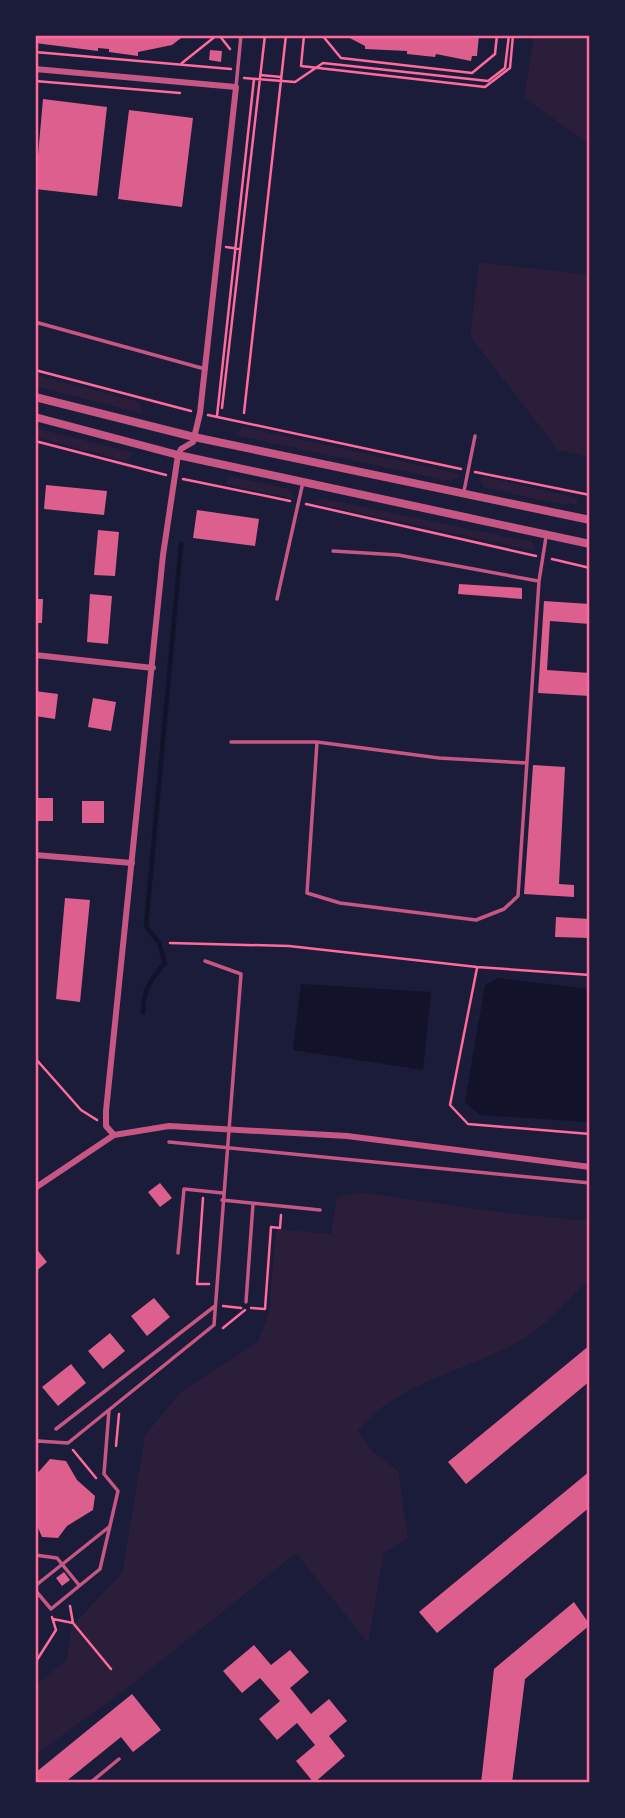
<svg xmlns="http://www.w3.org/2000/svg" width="625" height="1818" font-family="Rubik,sans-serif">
	<rect width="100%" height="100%" fill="#1b1b3a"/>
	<path fill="#2a1e3b" d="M534,35H590V144L524,98Z
		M479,262L590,275V458L558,450L470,336Z
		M35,375L140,402L143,414L35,386Z
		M243,427L460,474L456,479L449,481L235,435Z
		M35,428L134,453L126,461L35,437Z
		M228,476L290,489L295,499L226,484Z
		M485,477L578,498L577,504H560L485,488L479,478Z
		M320,498L532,542L535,551L313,503Z
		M358,1192L506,1213L590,1221V1279C568,1299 546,1325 521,1340C468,1372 398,1380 358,1431L371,1450L398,1471L408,1538L384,1553L368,1643L296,1553L127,1688L35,1755V1686L67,1660L71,1627L122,1573L145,1435L181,1392L258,1342L269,1313L276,1229L331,1234L337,1197Z"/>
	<path fill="#12122b" d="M498,978L590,989V1122L480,1115L465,1102L485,985Z
		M301,984L431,992L423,1070L293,1050Z"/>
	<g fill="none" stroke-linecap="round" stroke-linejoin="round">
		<path stroke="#12122b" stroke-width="4.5" d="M143,1013C143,990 150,980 165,963L159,943L146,926L181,544"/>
	</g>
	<path fill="#dd5f8e" d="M35,35H185L172,45L138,52V56L109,52V49L98,48V51L35,43Z
		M344,35H479L477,56H472L471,61L436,54L435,57L407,54V51L365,49V46Z
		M210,50L222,51L221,62L209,60Z
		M43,99L107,107L97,196L35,189Z
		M129,110L193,118L182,207L118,199Z
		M46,485L107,491L104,515L44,509Z
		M197,510L259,519L255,546L193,538Z
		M98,530L119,532L115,576L94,575Z
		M459,584L522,588V599L458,594Z
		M90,594L112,596L108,644L87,642Z
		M35,599H43L42,623H35Z
		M544,601L590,604V624L550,621L547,670L590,673V696L538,693Z
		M35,691L58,694L55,719L35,716Z
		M93,698L116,702L111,731L88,727Z
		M533,765L565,767L559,884L574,885V897L524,894Z
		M35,798H53V821H35Z
		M82,801H104V823H82Z
		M65,898L90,900L80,1002L56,999Z
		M556,917L590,919V938L555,937Z
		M160,1183L172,1198L160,1207L148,1192Z
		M35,1247L47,1262L35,1272Z
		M154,1298L170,1317L147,1336L131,1316Z
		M110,1333L125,1351L103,1369L88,1351Z
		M590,1345V1381L466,1484L448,1462Z
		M71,1364L86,1383L58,1406L42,1387Z
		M50,1459L66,1461L77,1480L95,1496L93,1510L67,1526L58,1538L42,1537L35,1521V1476Z
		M590,1471V1507L437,1633L419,1612Z
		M64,1572L70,1580L62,1586L56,1578Z
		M574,1602L590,1625L525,1679L512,1783H481L494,1669Z
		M254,1645L271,1665L290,1650L309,1672L290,1688L311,1714L329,1699L347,1721L329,1736L345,1756L314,1783L296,1761L315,1745L297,1723L277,1740L259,1719L280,1701L260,1678L242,1693L223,1671Z
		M132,1694L161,1730L133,1752L121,1737L64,1783H35V1773Z"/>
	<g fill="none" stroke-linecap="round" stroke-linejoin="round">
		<path stroke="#ff6b9d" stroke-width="2.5" d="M219,35L230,49
			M304,35L301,66L485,87L510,68L513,35
			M322,35L341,58L472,73L495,54L497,35
			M35,52L231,69
			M182,63L217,35
			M260,75L281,77
			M244,78L295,82L323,63L488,81L505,68L509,35
			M35,81L180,93
			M226,247L240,249
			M35,370L191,411
			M222,408L265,35
			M244,413L286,35
			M208,415L461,469
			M217,416L254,79
			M35,441L166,475
			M475,472L590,495
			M183,479L290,501
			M306,504L536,556
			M552,559L590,568
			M170,943L289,946L477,967L590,975
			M477,968L450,1105L468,1124L590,1134
			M35,1058L81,1110L97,1120
			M203,1198L197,1284H209
			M223,1306L241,1308
			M251,1308L265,1309L271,1227L280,1228L281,1215
			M223,1328L245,1310
			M116,1446L119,1414
			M73,1450L96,1478
			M53,1619L73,1623L70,1606
			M73,1623L111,1669
			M35,1663L56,1630L52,1617"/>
		<path stroke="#c65784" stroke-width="3.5" d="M236,87L241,35
			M35,322L205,369
			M464,491L475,436
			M333,551L398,555L538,581
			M277,599L303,482
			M231,742H317L439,758L527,763
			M317,742L307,893L340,903L476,920L504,909L518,896L539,581L546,537
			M169,1142L590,1183
			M222,1200L320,1210
			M178,1253L184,1189L223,1193
			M246,1302L253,1204
			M56,1429L215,1306
			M35,1444L38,1441L68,1443L214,1325L241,974L205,961
			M35,1555L57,1558L79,1585
			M35,1586L109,1527
			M35,1590L51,1609L100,1569L118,1491L104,1474L109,1410
			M90,1783L119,1759"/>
		<path stroke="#c65784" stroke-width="6" d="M35,69L236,87L200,413L193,442L181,449L178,455L163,555L106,1111V1126L114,1135
			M35,655L153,668
			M35,855L132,863
			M35,1188L114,1135L169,1126L347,1136L590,1167"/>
		<path stroke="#c65784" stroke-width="8" d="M35,397L194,437L590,520
			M35,417L178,455L590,544"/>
	</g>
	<rect width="625" height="1818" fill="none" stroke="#1b1b3a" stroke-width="74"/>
	<rect x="37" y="37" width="551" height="1744" fill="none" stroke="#ff6b9d" stroke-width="2.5"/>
</svg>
